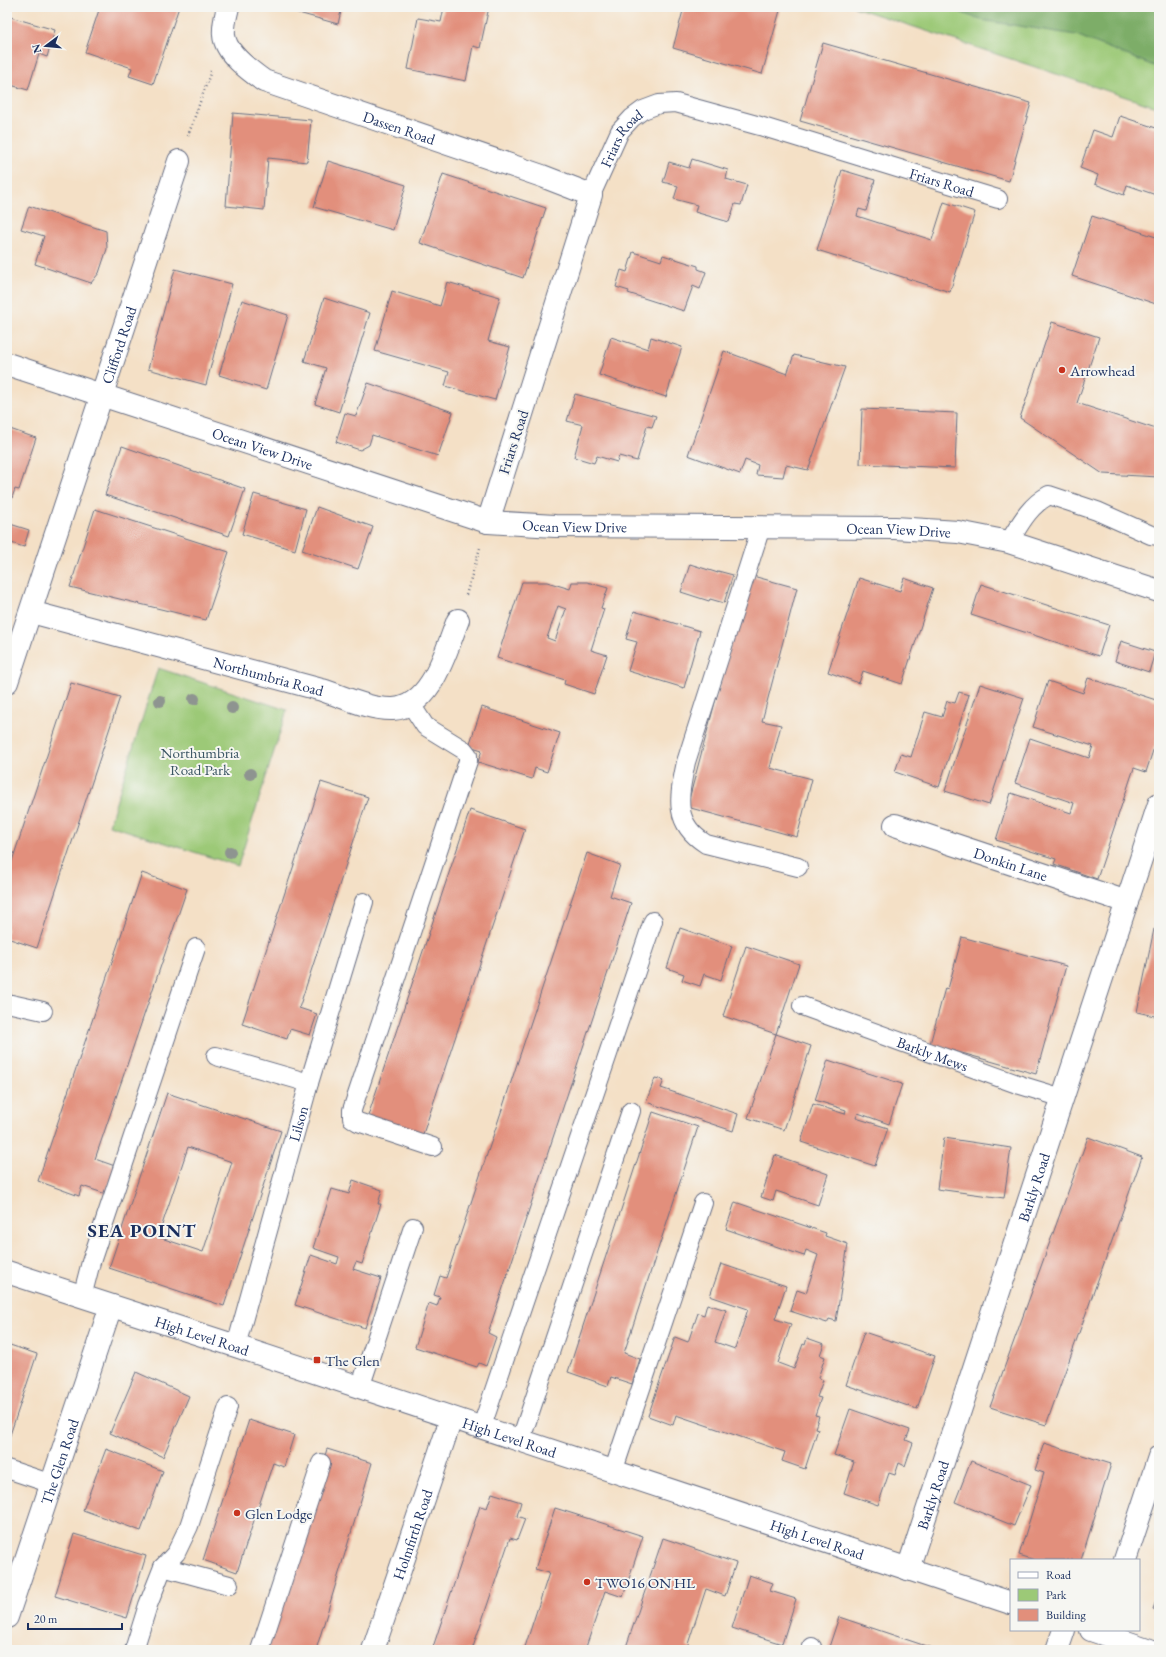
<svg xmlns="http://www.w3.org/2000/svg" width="1166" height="1657" font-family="'EB Garamond',serif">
	<rect width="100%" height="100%" fill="#f6f6f2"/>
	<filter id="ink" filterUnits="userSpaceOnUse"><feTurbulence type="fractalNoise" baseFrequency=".025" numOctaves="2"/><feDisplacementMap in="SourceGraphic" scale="8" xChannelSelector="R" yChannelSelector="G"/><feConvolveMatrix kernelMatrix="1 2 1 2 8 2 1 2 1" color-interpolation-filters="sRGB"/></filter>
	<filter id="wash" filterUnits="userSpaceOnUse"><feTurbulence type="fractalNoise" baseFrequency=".012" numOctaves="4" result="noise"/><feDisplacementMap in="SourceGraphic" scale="16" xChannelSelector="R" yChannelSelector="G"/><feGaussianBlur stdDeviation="0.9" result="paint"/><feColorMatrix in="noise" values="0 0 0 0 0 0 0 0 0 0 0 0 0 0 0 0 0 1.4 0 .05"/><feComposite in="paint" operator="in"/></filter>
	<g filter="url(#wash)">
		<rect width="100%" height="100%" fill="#f4e0c6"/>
		<path fill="#9cc977" stroke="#5c7c6a" d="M854,7H1159V108Z
			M158,668L287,710L238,866L109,825Z"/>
		<path fill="#7dad68" stroke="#4c6e63" d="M946,7H1159V68L1076,35L981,20Z"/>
		<g id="blocks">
			<path fill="#e28f7b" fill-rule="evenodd" d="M100,7H179L153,84L129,76L132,68L85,52Z
				M277,7H342L338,24Z
				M444,7H489L480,48L473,46L466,81L408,69L418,18L441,22Z
				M684,7H781L762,74L673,48Z
				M7,16L55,30L47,57L39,54L28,90L7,84Z
				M823,43L1031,103L1009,181L800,121Z
				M233,113L311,120L307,162L268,158L264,210L226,206Z
				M1120,116L1159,129V196L1127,185L1124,195L1095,184L1098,175L1080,168L1093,130L1113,137Z
				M692,159L728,170L726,179L747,185L741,205L735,204L729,222L695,212L697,205L674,199L678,186L663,182L669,162L689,168Z
				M328,161L406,185L393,230L314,207Z
				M842,170L875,180L866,211L859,209L857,216L932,240L944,202L975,212L950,292L817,250Z
				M443,174L546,208L523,278L420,243Z
				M29,206L106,231L107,249L99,273L91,283L35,264L44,236L21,229Z
				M1092,216L1159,238V305L1072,276Z
				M633,252L661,261L663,255L698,266V269L706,272L700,289L693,286L684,311L628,293L629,291L616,287L621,270L627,272Z
				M175,269L232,284L206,385L148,369Z
				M447,282L500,297L488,341L510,347L495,400L445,386L449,372L375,351L392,291L440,306Z
				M324,298L370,313L339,412L315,404L326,368L304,361Z
				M242,300L288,315L266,390L219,375Z
				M1052,322L1099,337L1077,403L1159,430V477L1103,474L1020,418Z
				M611,337L648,349L651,337L682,347L666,397L599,375Z
				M724,351L787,374L794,355L845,367L808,470L786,465L783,477L756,475L758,465L745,460L740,474L688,455Z
				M368,383L453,412L438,456L372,435L369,445L360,450L336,442L345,413L356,416Z
				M575,394L656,416L652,427L647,426L637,461L619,456L617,462L597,456L594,463L574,457L583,425L567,421Z
				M862,409L957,413L955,468L860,464Z
				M7,428L36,438L19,490L15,489L10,504L7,503Z
				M122,446L245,489L229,536L105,495Z
				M254,494L306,509L295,550L242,534Z
				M317,507L373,527L358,569L302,550Z
				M95,509L229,552L206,620L70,587Z
				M7,523L29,530L24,547L8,542L7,546Z
				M690,564L718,573V571L733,575L724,603L710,599L709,601L681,592Z
				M749,575L797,588L762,721L781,725L770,768L812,779L797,837L687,807Z
				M859,578L900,591L904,578L933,588L902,684L863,671L859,683L828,672Z
				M522,582H547L570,589L572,582H587L608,588L601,608L604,609L591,650L607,655L594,694L564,684L565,680L497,658ZM558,606L566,609L555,641L547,638Z
				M981,584L1109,625L1099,656L971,615Z
				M634,611L700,631L684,688L628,671L637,642L626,639Z
				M1121,641L1155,652L1149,672L1115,661Z
				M1088,678L1159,701V732L1146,772L1134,768L1097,879L1054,864L1056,859L996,840L1011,793L1071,813L1074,803L1015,783L1030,738L1089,758L1093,746L1033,727L1048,681L1083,693Z
				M71,683L120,697L37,948L7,938V876Z
				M980,684L1024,698L989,805L945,791Z
				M959,692L969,695L939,787L895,772L901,754L911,757L925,712L942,717L947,701L955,703Z
				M482,707L560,733L547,772L535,768L532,779L478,762L482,750L469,746Z
				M321,782L368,797L299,1008L317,1014L310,1035L290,1029L287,1039L242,1024Z
				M470,810L525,829L422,1137L367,1119Z
				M587,853L620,865L610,896L631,903L488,1333L496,1337L486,1366L479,1363L477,1367L415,1347L429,1303L437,1306L440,1297L434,1295L440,1276L446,1278Z
				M142,873L187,889L95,1159L115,1166L106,1194L82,1186L79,1196L38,1181Z
				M680,928L732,946L721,980L704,974L700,986L682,980L684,974L667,968Z
				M1154,929L1159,930V1017L1137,1012Z
				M962,937L1066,966L1036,1074L930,1044L945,988L948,989Z
				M746,946L799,964L776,1034L723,1016Z
				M776,1034L811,1046L784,1130L748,1118Z
				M828,1060L902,1084L889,1124L858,1113L856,1118L888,1128L875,1166L801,1142L813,1104L845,1114L846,1110L815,1100Z
				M655,1078L664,1080L661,1088L738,1114L733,1131L646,1102Z
				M167,1093L281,1131L224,1306L109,1268ZM188,1147L232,1162L203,1252L158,1237Z
				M653,1112L698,1127L624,1353L640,1359L632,1384L611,1377L608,1386L568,1372Z
				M1088,1137L1142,1157L1046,1425L990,1407Z
				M944,1138L1011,1148L1004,1198L937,1189Z
				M775,1155L828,1174L818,1205L776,1191L773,1201L761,1197Z
				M353,1180L382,1190L378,1204H381L362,1264L356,1262L353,1269L381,1278L365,1328L295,1305L311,1255L337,1264L339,1257L313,1248L332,1189L349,1194Z
				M735,1202L826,1233L825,1236L848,1244L836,1321L829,1319L827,1323L790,1311L797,1290L806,1293L818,1255L806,1250L804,1256L726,1229Z
				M721,1264L786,1286L775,1319L791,1324L778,1363L794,1369L803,1344L805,1345L807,1338L824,1344L820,1355L825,1357L818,1378L823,1380L817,1397L821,1398L815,1415L819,1416L815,1428L818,1429L805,1469L782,1461L785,1452L676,1415L673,1425L648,1416L675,1337L688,1342L698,1313L704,1315L707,1304L726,1310L715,1342L735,1349L748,1309L710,1296Z
				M864,1332L935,1356L917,1409L846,1385Z
				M7,1344L37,1354L7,1444Z
				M136,1372L189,1396L163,1457L110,1433Z
				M850,1409L910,1430L906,1440L913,1443L905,1466L899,1463L895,1475L889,1473L878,1505L844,1493L854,1462L834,1455Z
				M249,1420L294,1435L284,1467L273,1463L237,1572L203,1560Z
				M1044,1443L1111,1464L1081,1560H1035L1019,1555L1044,1473L1035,1470Z
				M106,1449L163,1471L141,1531L83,1510Z
				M327,1449L372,1463L316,1650H267Z
				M971,1461L1031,1485L1014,1526L955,1502Z
				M492,1493L521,1502L517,1516L525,1519L517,1540L510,1538L472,1650H432L480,1506L487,1508Z
				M555,1508L643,1536L623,1597L605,1591L585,1650H524L549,1573L535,1569Z
				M74,1534L146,1556L127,1618L55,1596Z
				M663,1538L736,1563L725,1596L706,1589L687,1647L693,1650H625Z
				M749,1575L773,1583L770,1591L796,1599L782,1644L732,1628Z
				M1159,1593V1611L1153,1609Z
				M839,1617L938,1650H828Z"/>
		</g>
	</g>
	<g filter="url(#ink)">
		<use href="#blocks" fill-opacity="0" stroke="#676d82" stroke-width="1"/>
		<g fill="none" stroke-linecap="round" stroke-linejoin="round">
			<g stroke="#676d82" stroke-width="20">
				<g id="service">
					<path id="s1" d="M591,195L620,131L632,118L643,110L659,104L676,103L760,126L998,199"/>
					<path d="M761,527L686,762C679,796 672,823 706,844L798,867"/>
					<path d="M1009,542C1020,524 1029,506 1049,495L1097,511L1151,535L1159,536"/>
					<path d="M410,703L425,726L464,750L468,755V761L352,1110V1118L358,1122L433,1147"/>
					<path d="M7,1003L43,1011"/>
					<path id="s2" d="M802,1006L1020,1085L1063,1098"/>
					<path d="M216,1056L309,1083"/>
					<path d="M82,1297L91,1262L196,948"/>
					<path id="s3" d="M236,1346L309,1083L364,902"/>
					<path d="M360,1388L413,1227"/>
					<path d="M481,1429L653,921"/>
					<path d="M520,1442L631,1111"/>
					<path d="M7,1469L52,1484"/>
					<path d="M613,1472L703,1203"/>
					<path d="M163,1567L229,1585"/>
					<path d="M134,1650L148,1605L163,1567L176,1553L189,1526L228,1407"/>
					<path d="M260,1650L321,1463"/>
					<path d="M811,1650L812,1647"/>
				</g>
			</g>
			<g stroke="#676d82" stroke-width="24">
				<g id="minor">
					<path id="s4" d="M228,7C226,16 223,25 224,35C225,53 250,71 264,81L542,176L591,195L488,522"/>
					<path id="s5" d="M7,364L488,522L555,526L895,528L958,532L1009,542L1159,591"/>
					<path id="s6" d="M31,612L322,690C344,697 370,710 393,709C432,707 446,650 458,620"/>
					<path id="s7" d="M7,682L179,161"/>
					<path id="s8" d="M895,825L1127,902"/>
					<path d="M1125,1560L1159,1457"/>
					<path id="s9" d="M908,1569L1159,804"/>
					<path id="s10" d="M7,1617L111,1306"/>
					<path id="s11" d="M373,1650L451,1419"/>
					<path d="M1057,1650L1064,1630"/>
				</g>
			</g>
			<g stroke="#676d82" stroke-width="24">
				<g id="tertiary">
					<path id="s12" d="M7,1272L236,1346L1011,1603"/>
					<path d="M1091,1630L1150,1650"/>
				</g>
			</g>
			<path stroke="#676d82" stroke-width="2.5" stroke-dasharray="1 3" stroke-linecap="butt" d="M188,136L211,71
				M466,595L480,548"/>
			<use href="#service" stroke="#fff" stroke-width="18"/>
			<use href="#minor" stroke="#fff" stroke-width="22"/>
			<use href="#tertiary" stroke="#fff" stroke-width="22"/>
		</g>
		<g fill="#8e9490">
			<circle cx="194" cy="699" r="6"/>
			<circle cx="160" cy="701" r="6"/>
			<circle cx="232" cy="708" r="6"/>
			<circle cx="250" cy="774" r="6"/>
			<circle cx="230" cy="852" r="6"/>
		</g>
	</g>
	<g fill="#c8321e" stroke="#f6f6f2" stroke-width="1.5">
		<circle cx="1062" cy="370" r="4"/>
		<rect x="313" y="1356" width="8" height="8" rx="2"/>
		<circle cx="237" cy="1513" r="4"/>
		<circle cx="587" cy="1582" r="4"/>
	</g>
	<g text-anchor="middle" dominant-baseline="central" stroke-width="4" stroke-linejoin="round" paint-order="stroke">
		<g font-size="15" fill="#1b2f5e" stroke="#f6f6f2">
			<text stroke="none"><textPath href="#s4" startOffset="234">Dassen Road</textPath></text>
			<text stroke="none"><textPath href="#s1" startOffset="65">Friars Road</textPath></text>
			<text stroke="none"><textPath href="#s1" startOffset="413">Friars Road</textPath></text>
			<text stroke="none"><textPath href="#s7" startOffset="355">Clifford Road</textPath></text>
			<text transform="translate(513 442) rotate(-72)">Friars Road</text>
			<text stroke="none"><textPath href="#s5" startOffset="269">Ocean View Drive</textPath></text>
			<text stroke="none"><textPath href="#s5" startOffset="593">Ocean View Drive</textPath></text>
			<text stroke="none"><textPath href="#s5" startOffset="917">Ocean View Drive</textPath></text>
			<text stroke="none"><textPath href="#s6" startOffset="246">Northumbria Road</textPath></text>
			<text stroke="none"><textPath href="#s8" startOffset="122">Donkin Lane</textPath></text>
			<text stroke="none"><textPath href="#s2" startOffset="139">Barkly Mews</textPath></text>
			<text stroke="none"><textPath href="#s3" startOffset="231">Lilson</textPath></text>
			<text stroke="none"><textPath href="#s9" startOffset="402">Barkly Road</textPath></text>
			<text stroke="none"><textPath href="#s12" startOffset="205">High Level Road</textPath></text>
			<text stroke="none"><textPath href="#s12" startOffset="529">High Level Road</textPath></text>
			<text stroke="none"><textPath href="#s10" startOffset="164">The Glen Road</textPath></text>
			<text stroke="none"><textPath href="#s9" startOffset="78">Barkly Road</textPath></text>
			<text stroke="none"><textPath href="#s11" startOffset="122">Holmfirth Road</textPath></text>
			<text stroke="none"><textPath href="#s12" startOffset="853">High Level Road</textPath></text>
		</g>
		<g font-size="15" fill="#1b2f5e" stroke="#f6f6f2" text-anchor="start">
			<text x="1070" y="370">Arrowhead</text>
			<text x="325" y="1360">The Glen</text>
			<text x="245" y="1513">Glen Lodge</text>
			<text x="595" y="1582">TWO16 ON HL</text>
		</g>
		<g font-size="15" fill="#3b5664" stroke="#f6f6f2">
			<text x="200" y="752">Northumbria<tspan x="200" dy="17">Road Park</tspan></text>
		</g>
		<g font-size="19" font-weight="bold" letter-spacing="1" fill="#1b2f5e" stroke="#f6f6f2">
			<text x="142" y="1230">SEA POINT</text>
		</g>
	</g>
	<rect width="1166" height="1657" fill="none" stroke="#f6f6f2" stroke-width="24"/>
	<rect x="1010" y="1559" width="130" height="72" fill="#f6f6f2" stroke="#9ea6b7"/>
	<rect x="1018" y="1572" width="20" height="6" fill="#ffffff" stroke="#9ea6b7"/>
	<text x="1046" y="1579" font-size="12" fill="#1b2f5e">Road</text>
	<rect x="1018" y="1589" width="20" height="12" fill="#9cc977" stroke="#9ea6b7"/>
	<text x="1046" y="1599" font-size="12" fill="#1b2f5e">Park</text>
	<rect x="1018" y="1609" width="20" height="12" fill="#e28f7b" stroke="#9ea6b7"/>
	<text x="1046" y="1619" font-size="12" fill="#1b2f5e">Building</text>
	<g transform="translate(46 46) rotate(254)" stroke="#f6f6f2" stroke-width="3" paint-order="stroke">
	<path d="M0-3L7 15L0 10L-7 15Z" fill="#1b2f5e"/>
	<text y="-6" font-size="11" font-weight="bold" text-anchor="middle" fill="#1b2f5e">N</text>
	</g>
	<path d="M28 1623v6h94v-6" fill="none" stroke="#1b2f5e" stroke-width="2"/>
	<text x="34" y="1623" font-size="12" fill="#1b2f5e" stroke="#f6f6f2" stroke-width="3" paint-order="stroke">20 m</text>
</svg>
